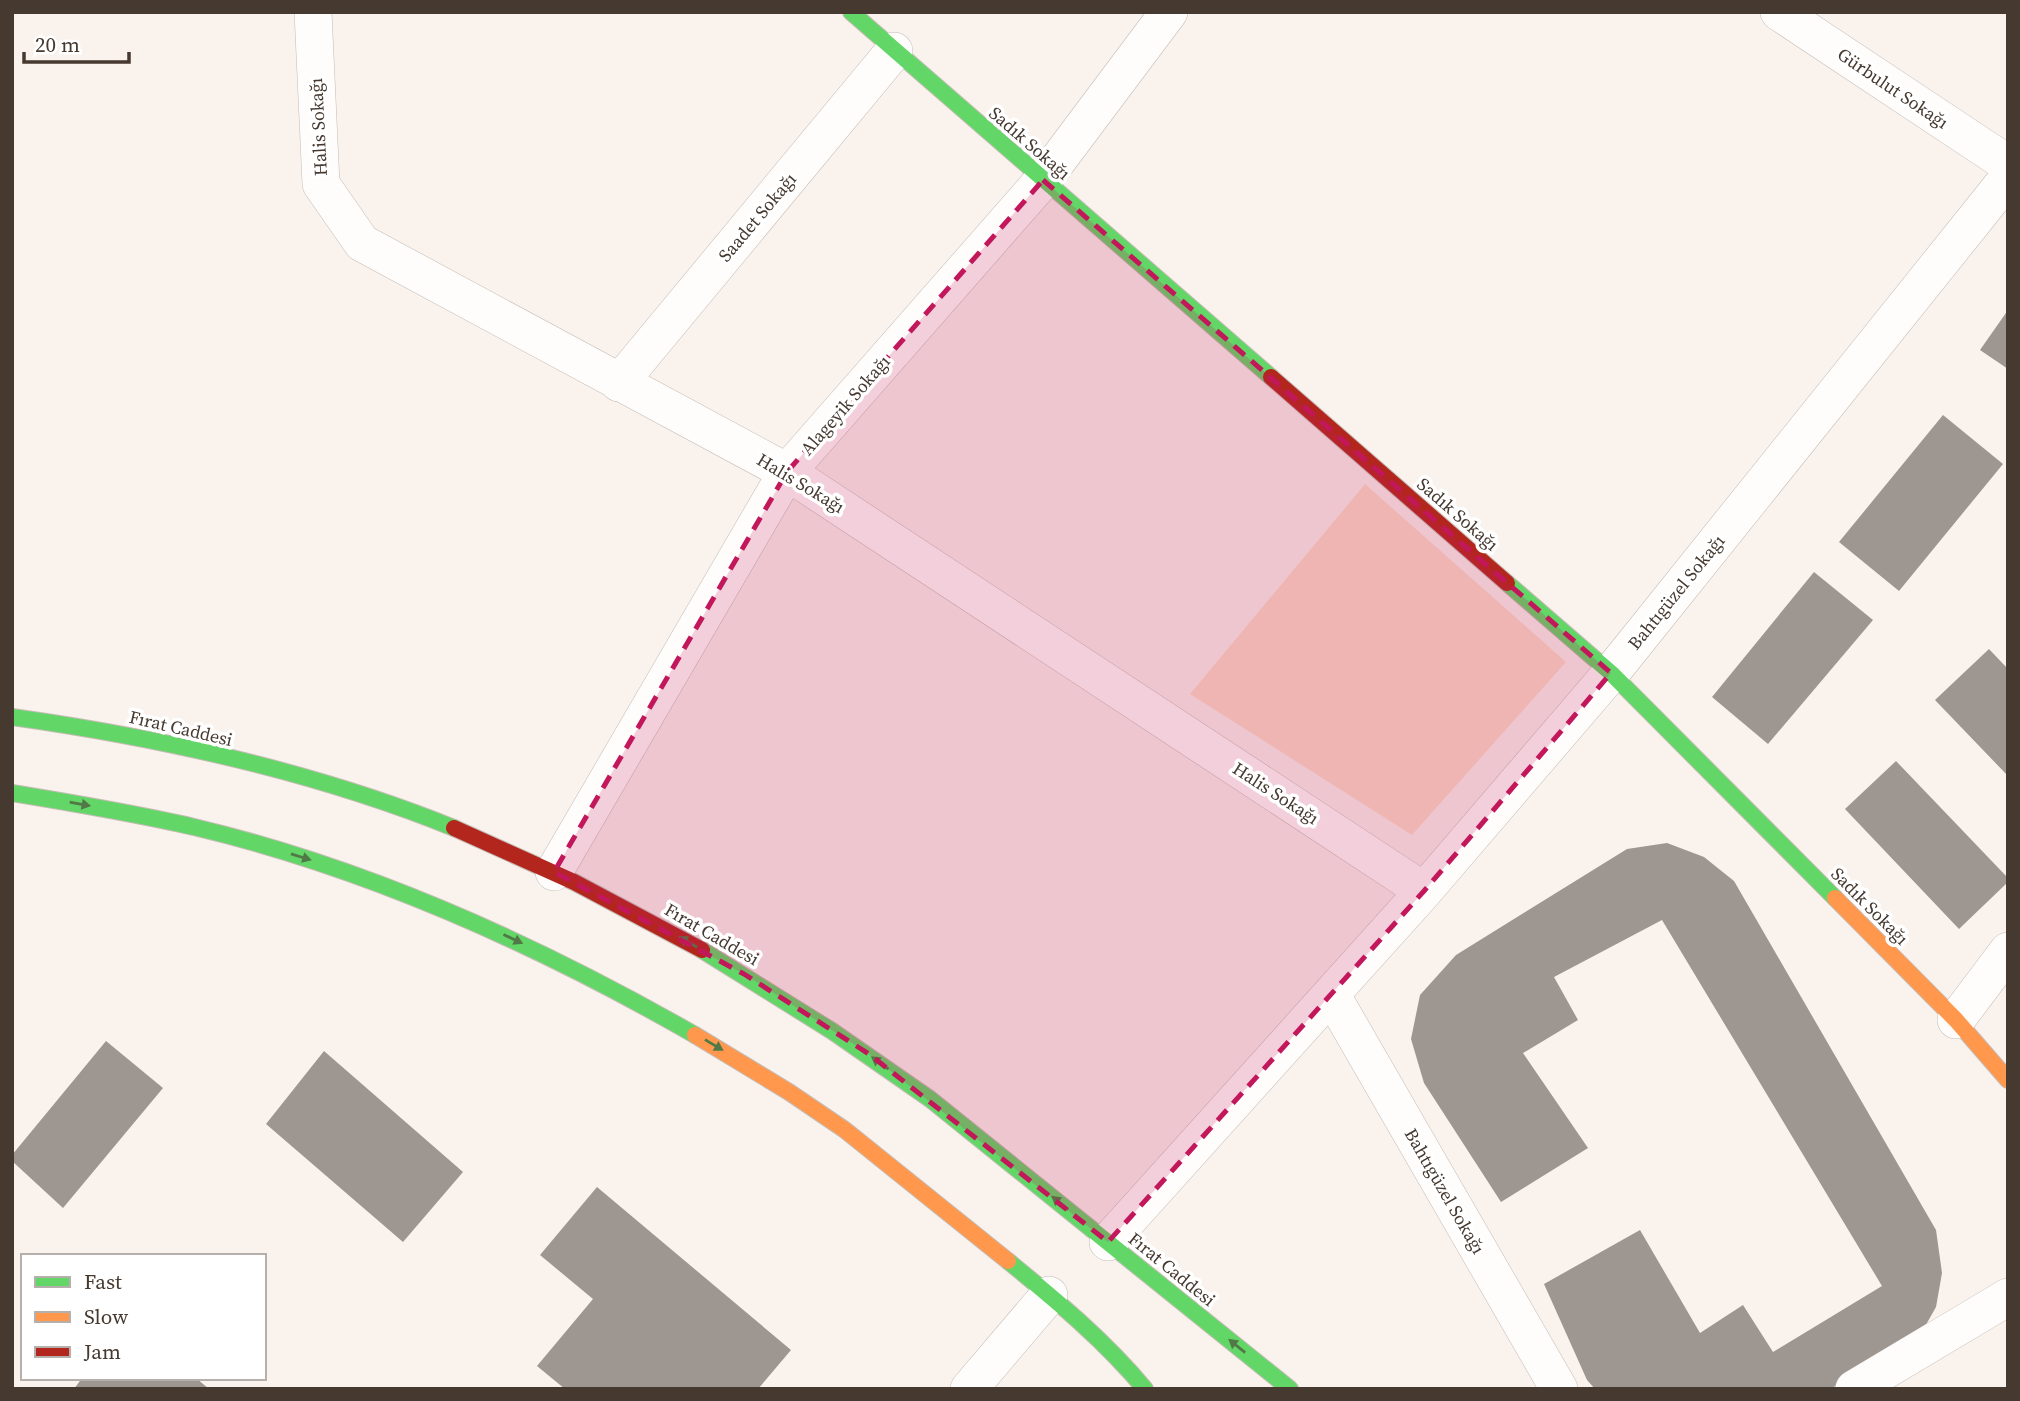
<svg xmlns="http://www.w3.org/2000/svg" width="2020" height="1401" font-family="'Source Serif 4',serif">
	<rect width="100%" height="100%" fill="#f9f2ed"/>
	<path fill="#faddc9" d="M1365,484L1566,662L1412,835L1190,694Z"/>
	<path fill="#9e9690" d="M2008,310V369L1980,350Z
		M1943,415L2003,464L1899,591L1839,542Z
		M1814,572L1873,620L1768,744L1712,697Z
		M1989,649L2008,669V776L1935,700Z
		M1896,761L2008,878V882L1959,929L1845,809Z
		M1667,843L1704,857L1734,881L1936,1230L1942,1273L1936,1307L1919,1337L1888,1362L1829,1389H1595L1587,1380L1544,1284L1640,1230L1700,1333L1743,1305L1773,1352L1882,1286L1662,920L1554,977L1578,1020L1523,1053L1588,1148L1501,1202L1424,1083L1411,1039L1420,995L1456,955L1627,849Z
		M106,1041L163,1088L63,1208L12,1161V1155Z
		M324,1051L463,1172L403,1242L266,1124Z
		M597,1187L791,1350L758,1389H565L537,1366L593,1299L540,1255Z
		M82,1378H196L209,1389H74Z"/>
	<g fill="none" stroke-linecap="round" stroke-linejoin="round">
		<g stroke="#c5bcb5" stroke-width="38">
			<path id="street" d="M313,12L321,184L362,243L787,472L1424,891
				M1779,12L2008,164
				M619,383L894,51
				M554,872L787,472L1043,180L1169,12
				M1331,994L1559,1389
				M1956,1020L2008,951
				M1108,1242L1424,891L1611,673L2008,178
				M969,1389L1049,1295
				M1854,1389L2008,1297"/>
		</g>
		<g stroke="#c5bcb5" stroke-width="18">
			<path id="fast" d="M851,12L1271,377
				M1507,583L1611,673L1835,898
				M12,717C162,738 313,771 454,828
				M12,793C73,803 134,813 194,827C371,869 538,945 695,1035
				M702,950L832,1031L930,1099L1290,1389
				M1008,1261C1057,1301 1105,1341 1145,1389"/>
		</g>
		<g stroke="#c5bcb5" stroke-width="18">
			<path id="slow" d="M1835,898L1956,1020L2008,1080
				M695,1035L789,1092L845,1130L1008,1261"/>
		</g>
		<g stroke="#c5bcb5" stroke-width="18">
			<path id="jam" d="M1271,377L1507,583
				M454,828L574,882L702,950"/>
		</g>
		<use href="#street" stroke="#fefdfc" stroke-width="37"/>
		<use href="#fast" stroke="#63d668" stroke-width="16"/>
		<use href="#slow" stroke="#ff974d" stroke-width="16"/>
		<use href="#jam" stroke="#b3261e" stroke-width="16"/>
	</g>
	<defs><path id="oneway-solid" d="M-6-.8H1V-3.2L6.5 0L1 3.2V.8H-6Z" transform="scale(1.75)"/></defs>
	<g fill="#517846">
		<use href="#oneway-solid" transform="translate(80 804) rotate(10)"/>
		<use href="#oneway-solid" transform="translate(301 857) rotate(17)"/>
		<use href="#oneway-solid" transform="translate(513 939) rotate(25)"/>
		<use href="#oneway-solid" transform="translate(688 942) rotate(-150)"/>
		<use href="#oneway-solid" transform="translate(714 1045) rotate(31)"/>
		<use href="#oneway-solid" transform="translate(880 1063) rotate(-144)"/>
		<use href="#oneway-solid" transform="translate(1060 1203) rotate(-141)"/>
		<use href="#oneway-solid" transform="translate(1237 1346) rotate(-141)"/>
	</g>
	<path fill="#c2185b" fill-opacity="0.2" stroke="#c2185b" stroke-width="5" stroke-dasharray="14 9" stroke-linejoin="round" d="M1043,180L1611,673L1424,891L1108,1242L869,1054L744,974L554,872L787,472Z"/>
	<g text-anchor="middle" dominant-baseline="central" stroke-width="7" stroke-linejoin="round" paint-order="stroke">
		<g font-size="18" fill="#453930" stroke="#fff">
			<text transform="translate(1893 88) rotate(34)">Gürbulut Sokağı</text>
			<text transform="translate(318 127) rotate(-93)">Halis Sokağı</text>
			<text transform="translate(1030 143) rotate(41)">Sadık Sokağı</text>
			<text transform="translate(757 217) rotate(-50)">Saadet Sokağı</text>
			<text transform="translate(845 405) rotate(-49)">Alageyik Sokağı</text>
			<text transform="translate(801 483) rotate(31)">Halis Sokağı</text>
			<text transform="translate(1458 514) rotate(41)">Sadık Sokağı</text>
			<text transform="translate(1676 592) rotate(-51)">Bahtıgüzel Sokağı</text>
			<text transform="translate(181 728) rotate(13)">Fırat Caddesi</text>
			<text transform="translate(1276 793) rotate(33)">Halis Sokağı</text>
			<text transform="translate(1870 906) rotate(45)">Sadık Sokağı</text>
			<text transform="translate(712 934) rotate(30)">Fırat Caddesi</text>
			<text transform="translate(1445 1191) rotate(60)">Bahtıgüzel Sokağı</text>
			<text transform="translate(1172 1269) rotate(39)">Fırat Caddesi</text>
		</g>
	</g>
	<rect width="2020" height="1401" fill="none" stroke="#453930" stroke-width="28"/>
	<rect x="21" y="1254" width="245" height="126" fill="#ffffff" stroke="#b5b0ac" stroke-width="2"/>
	<rect x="35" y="1277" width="35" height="10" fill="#63d668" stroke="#b5b0ac" stroke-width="2"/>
	<text x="84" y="1289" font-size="21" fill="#453930">Fast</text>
	<rect x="35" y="1312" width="35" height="10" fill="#ff974d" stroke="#b5b0ac" stroke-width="2"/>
	<text x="84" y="1324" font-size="21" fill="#453930">Slow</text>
	<rect x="35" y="1347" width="35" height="10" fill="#b3261e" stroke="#b5b0ac" stroke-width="2"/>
	<text x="84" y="1359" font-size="21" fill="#453930">Jam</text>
	<path d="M24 52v10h105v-10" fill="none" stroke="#453930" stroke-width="3.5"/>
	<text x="35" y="52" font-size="21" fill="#453930" stroke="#ffffff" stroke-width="5" paint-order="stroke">20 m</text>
</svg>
